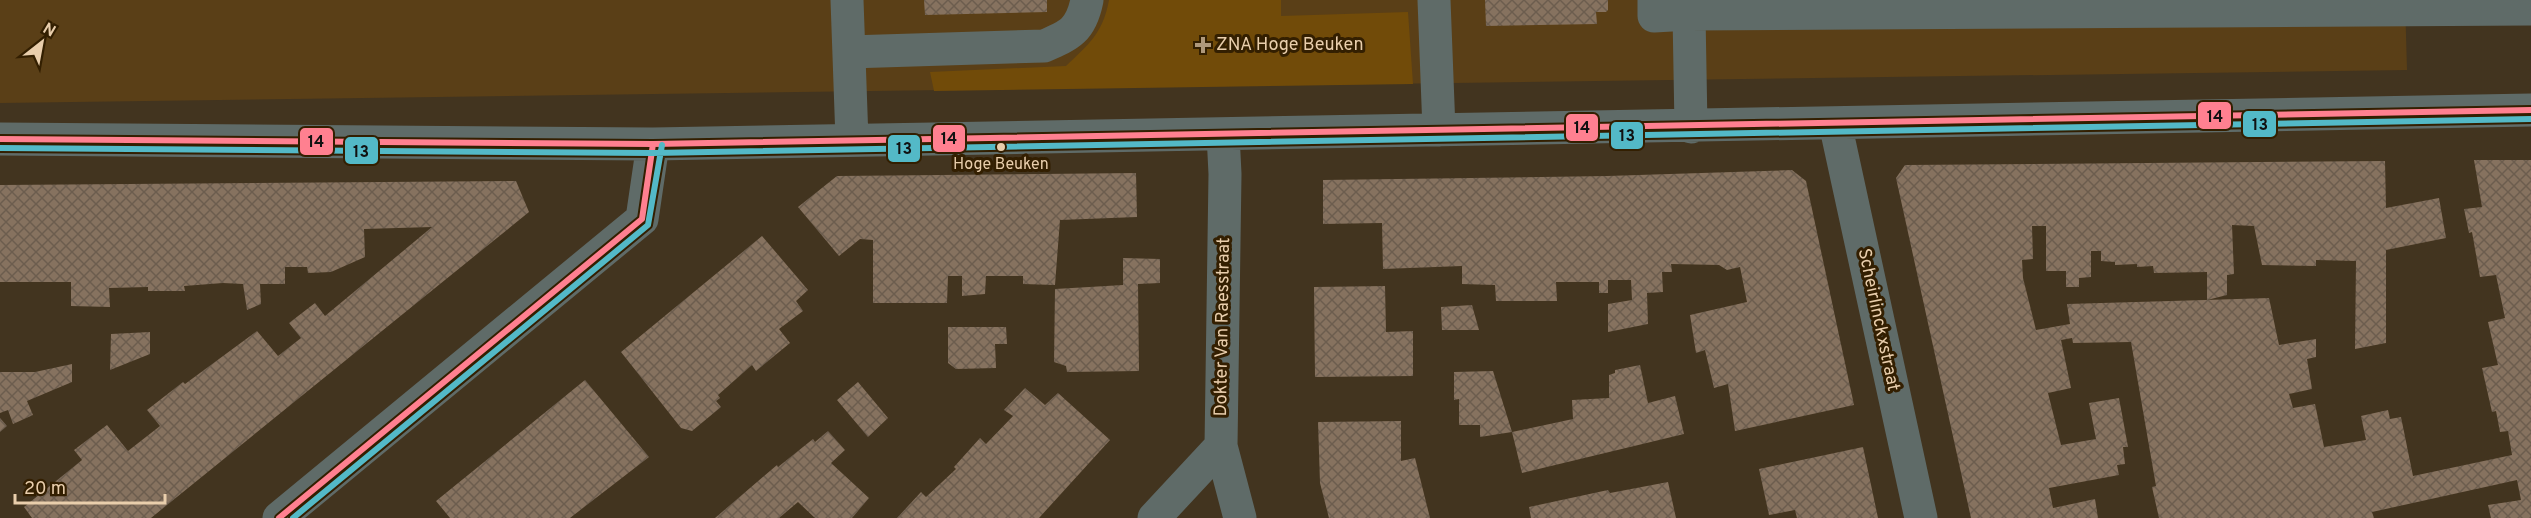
<svg xmlns="http://www.w3.org/2000/svg" width="2531" height="518" font-family="Overpass,sans-serif">
	<defs>
		<pattern id="building-cross-hatch" width="8" height="8" patternUnits="userSpaceOnUse" patternTransform="scale(1.5)"><rect width="8" height="8" fill="#86725f"/><path d="M0 0l8 8M0 8l8-8" fill="none" stroke="#6c5d4e"/></pattern>
	</defs>
	<rect width="100%" height="100%" fill="#42341f"/>
	<path fill="#5a3f17" d="M0,0H2405L2407,70L0,103Z"/>
	<path fill="#714b09" d="M1109,0H1281V16L1408,12L1413,84L934,91L930,72L1066,66C1089,44 1103,33 1109,0Z"/>
	<path fill="url(#building-cross-hatch)" d="M924,0H1047V12L925,15Z
		M1485,0H1608V10L1606,12H1596L1597,24L1486,26Z
		M2474,160H2531V518H2491L2488,505L2521,500L2517,480L2372,512L2374,518H2159L2152,487L2156,486L2131,342L2073,343L2072,338L2061,340L2071,388L2048,393L2061,445L2096,439L2089,403L2119,398L2128,447H2123L2125,464L2117,465L2119,475L2049,488L2053,508L2095,499L2098,518H1971L1896,178L1905,165L2385,161L2386,208L2439,198L2446,238L2386,250V343L2355,349L2356,261L2316,260V266L2262,265L2254,226L2232,225L2234,274L2227,275V295L2207,300V272L2154,273L2153,266L2137,267V264L2115,265V262L2101,261V251H2091V277L2079,278V287H2066V271H2046V226H2032L2033,259L2022,260L2023,278L2036,330L2070,324L2067,304L2205,300L2269,298L2279,345L2316,339V357L2307,359L2312,389L2289,394L2293,408L2315,404L2324,447L2366,440L2361,416L2388,410L2390,419L2401,417L2413,476L2512,455L2508,431L2500,432L2496,411L2492,412L2482,368L2498,365L2488,322L2505,318L2496,275L2480,277L2472,232L2469,233L2464,209L2482,207Z
		M1792,170L1806,181L1854,405L1735,431L1728,384L1714,388L1705,350L1696,353L1690,315L1747,302L1740,267L1727,270L1719,265L1671,264L1672,272H1662L1663,292L1647,293L1648,324L1608,332V304L1632,300L1631,280H1608V293H1599V282H1556L1557,301H1496L1495,285L1462,284V266L1383,269L1382,223L1323,224V180L1607,176Z
		M1136,173L1137,217L1060,220L1055,285L1023,284V276H986L985,294L962,296V276H948L947,303H873V240L860,239L839,256L798,207L837,176Z
		M516,181L529,212L151,518H32L24,507L82,460L74,450L107,425L128,451L160,426L147,410L183,382L185,384L257,331L278,356L301,338L289,323L315,303L325,316L432,227L364,229L365,257L331,272L308,273L307,267H285V284H260L261,304L247,310L243,284L223,283L184,286L185,291H148V287L109,288L110,307L71,306V282H0V185Z
		M762,236L808,290L796,301L803,311L779,329L790,343L756,371L752,365L718,395L720,398L716,401L721,407L692,431L681,428L621,352Z
		M1123,258L1160,259V283L1138,284L1139,371L1067,372L1066,366L1054,362L1055,289L1123,285Z
		M1385,286L1386,332L1413,331V376L1315,377L1314,287Z
		M1472,305L1479,330H1442L1441,307Z
		M948,327H1006L1007,344H995L996,368L956,369L948,363Z
		M150,332V354L110,370L111,334Z
		M72,364V382L27,401L33,415L13,424L8,410L0,413V372H35Z
		M1640,365L1648,403L1675,396L1684,434L1522,473L1512,432L1573,419L1572,400L1609,398V375L1615,373V370Z
		M1493,371L1512,432L1480,437V425H1459V399L1454,400V372Z
		M585,380L649,457L570,518H450L436,501Z
		M858,382L888,418L868,437L837,400Z
		M1025,388L1045,405L1058,393L1110,440L1039,518H897L921,492L926,497L956,469L954,467L980,438L986,444L1013,416L1004,410Z
		M0,418L7,426L0,432Z
		M1401,421V461L1415,458L1430,518H1329L1320,483L1318,422Z
		M828,431L845,450L831,463L869,498L852,518H815L798,502L779,518H715L777,465L778,467L813,439L815,442Z
		M1863,447L1878,518H1797L1795,510L1769,515L1759,469Z
		M1668,482L1676,518H1531L1529,507L1608,490L1610,493Z"/>
	<g fill="none" stroke-linecap="round" stroke-linejoin="round">
		<path stroke="#5f6b68" stroke-width="33" d="M847,0L852,140
			M1434,0L1439,130
			M1654,0V16L1689,14
			M849,52L1044,46C1070,35 1081,30 1087,0
			M1835,123L1921,518
			M1691,127L1689,14L2531,9
			M1223,134L1225,174L1221,446L1240,518
			M0,139L653,144L2531,110
			M279,518L642,219L653,144
			M1154,518L1221,446"/>
		<g stroke="#331f01" stroke-width="10">
			<path id="bus-1" d="M0,139L653,144L2531,110
				M279,518L642,219L653,144"/>
		</g>
		<g stroke="#331f01" stroke-width="10">
			<path id="bus-2" d="M0,148L653,153L2531,119
				M293,518L648,225L662,145"/>
		</g>
		<use href="#bus-1" stroke="#ff8090" stroke-width="6"/>
		<use href="#bus-2" stroke="#53b9c7" stroke-width="6"/>
	</g>
	<path fill="#af987b" stroke="#331f01" stroke-width="2" d="M1200 36h6v6h6v6h-6v6h-6v-6h-6v-6h6z"/>
	<circle fill="#e9ceac" stroke="#331f01" stroke-width="2" cx="1001" cy="147" r="5"/>
	<g text-anchor="middle" dominant-baseline="central" stroke-width="6" stroke-linejoin="round" paint-order="stroke">
		<g font-size="16" fill="#e9ceac" stroke="#331f01">
			<text x="1001" y="165">Hoge Beuken</text>
		</g>
		<g font-size="18" fill="#e9ceac" stroke="#331f01" text-anchor="start">
			<text x="1216" y="45">ZNA Hoge Beuken</text>
		</g>
		<g font-size="18" fill="#e9ceac" stroke="#331f01">
			<text transform="translate(1878 320) rotate(78)">Scheirlinckxstraat</text>
			<text transform="translate(1223 327) rotate(-89)">Dokter Van Raesstraat</text>
		</g>
	</g>
	<g stroke="#331f01" stroke-width="2">
		<rect x="2197" y="101" width="35" height="29" rx="6" fill="#ff8090"/>
		<rect x="2242" y="110" width="35" height="28" rx="6" fill="#53b9c7"/>
		<rect x="1565" y="113" width="34" height="29" rx="6" fill="#ff8090"/>
		<rect x="1610" y="121" width="34" height="29" rx="6" fill="#53b9c7"/>
		<rect x="932" y="124" width="34" height="29" rx="6" fill="#ff8090"/>
		<rect x="299" y="127" width="35" height="29" rx="6" fill="#ff8090"/>
		<rect x="887" y="134" width="34" height="29" rx="6" fill="#53b9c7"/>
		<rect x="344" y="136" width="35" height="29" rx="6" fill="#53b9c7"/>
	</g>
	<g font-size="16" text-anchor="middle" font-weight="bold" fill="#111">
		<text x="2215" y="122">14</text>
		<text x="2260" y="130">13</text>
		<text x="1582" y="133">14</text>
		<text x="1627" y="141">13</text>
		<text x="949" y="144">14</text>
		<text x="316" y="147">14</text>
		<text x="904" y="154">13</text>
		<text x="361" y="157">13</text>
	</g>
	<g transform="translate(42 42) rotate(31)" stroke="#331f01" stroke-width="4.5" paint-order="stroke">
	<path d="M0-4.5L10 22L0 15L-10 22Z" fill="#e9ceac"/>
	<text y="-9" font-size="16" font-weight="bold" text-anchor="middle" fill="#e9ceac">N</text>
	</g>
	<path d="M15 494v9h150v-9" fill="none" stroke="#e9ceac" stroke-width="3"/>
	<text x="24" y="494" font-size="18" fill="#e9ceac" stroke="#331f01" stroke-width="4.5" paint-order="stroke">20 m</text>
</svg>
